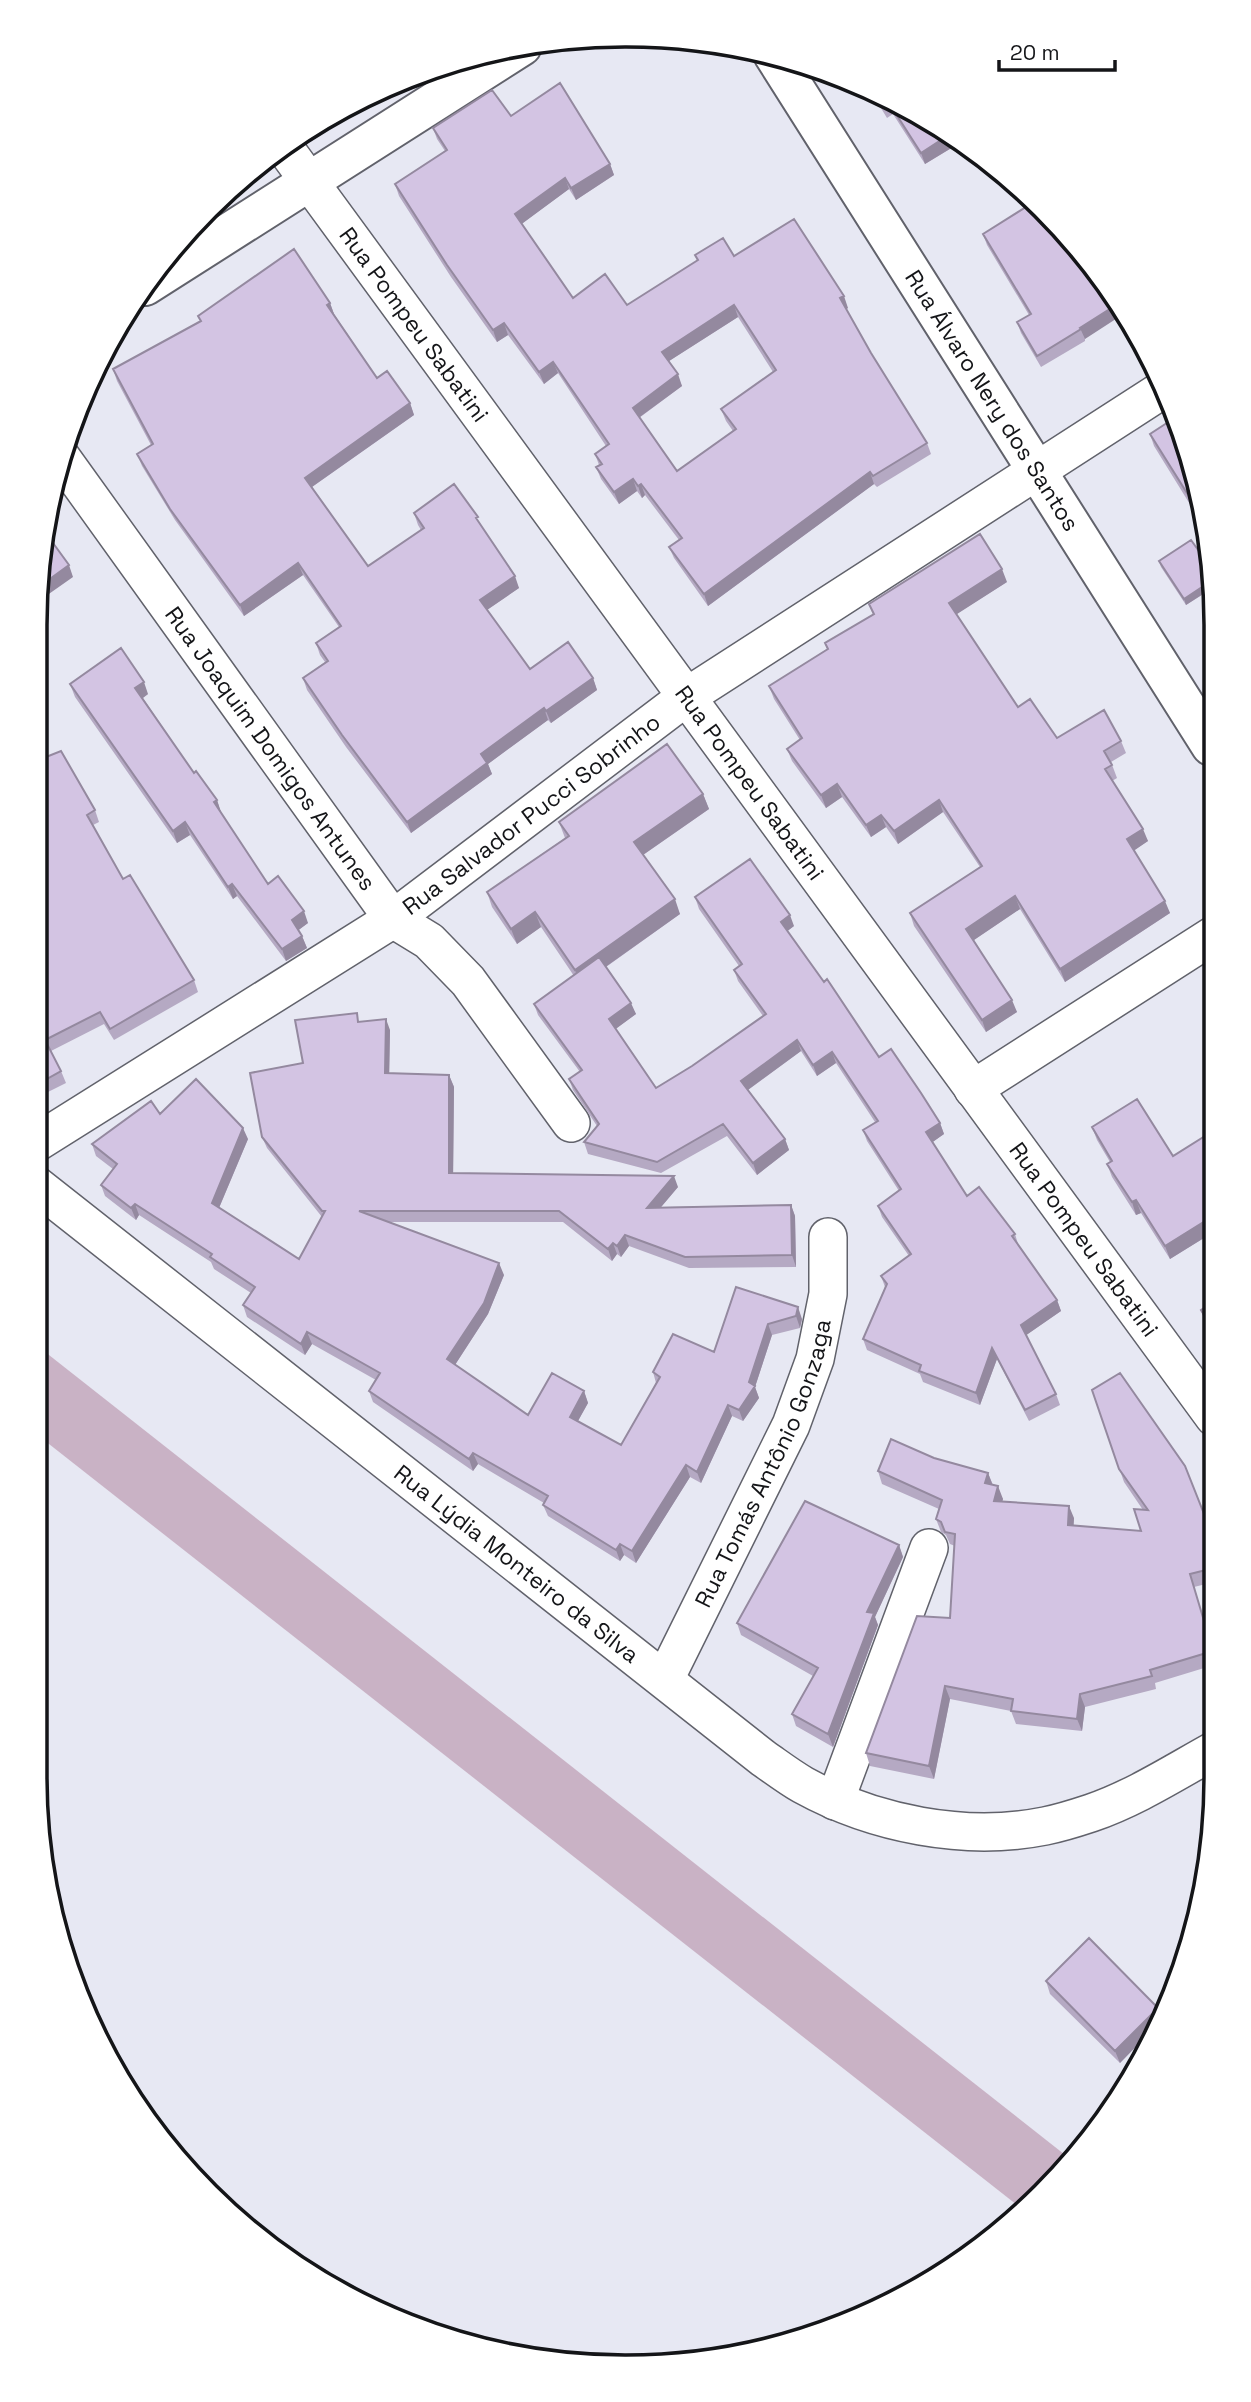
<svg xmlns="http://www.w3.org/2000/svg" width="1251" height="2402" font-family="'Space Grotesk',sans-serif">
	<rect width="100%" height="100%" fill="#e7e8f3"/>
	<path fill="#c9b2c5" d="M35,1344L1069,2158L1043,2194L1022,2209L35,1433Z"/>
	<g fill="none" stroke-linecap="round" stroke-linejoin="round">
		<g stroke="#61626b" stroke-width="40">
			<g id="minor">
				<path id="s1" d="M284,147L1214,1417"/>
				<path id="s2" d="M61,457L393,919L429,941L468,981L571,1123"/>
				<path d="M973,1089L1212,936"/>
				<path id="s3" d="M36,1143L393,919L686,697L1165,388"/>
				<path id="s4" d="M36,1185L763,1758C776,1767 789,1777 803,1785C874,1824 965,1842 1045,1826C1060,1823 1076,1818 1091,1813C1135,1798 1175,1772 1215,1750"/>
				<path id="s5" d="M665,1679L791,1425L815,1359L828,1294V1237"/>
				<path d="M835,1801L929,1548"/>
			</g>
		</g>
		<g stroke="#61626b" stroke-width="42">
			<g id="secondary">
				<path id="s6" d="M773,54L1211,746"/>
				<path d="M145,286L522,46"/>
			</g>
		</g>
		<use href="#minor" stroke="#fff" stroke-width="37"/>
		<use href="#secondary" stroke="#fff" stroke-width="38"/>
	</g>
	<path fill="#b5a9c3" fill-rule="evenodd" d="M870,90L887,96L958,144L925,164L893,114L887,118Z
		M511,116L610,164L614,175L576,200L569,189L521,224L573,298L627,305L697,261L695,255L734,256L848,308L846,309L871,353L927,443L931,454L877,487L874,484L708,606L674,558L669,547L679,540L645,495L642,498L637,491L619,504L601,479L596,467L599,465L595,454L606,446L558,373L544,384L508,335L497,342L451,277L399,196L395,184L445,151L437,139L433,128ZM738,317L773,372L721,409L726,421L733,431L677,471L639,418L682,386L669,361Z
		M983,234L1094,266L1085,339V341L1041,367L1021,333L1017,322L1029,315L987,245Z
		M330,303L334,314L377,378L410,403L414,415L312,487L368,566L421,530L418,525L414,513L481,526L519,588L487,610L530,669L593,678L597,690L551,723L548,720L488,764L492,774L411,833L346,747L307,690L303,678L325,662L320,655L316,643L339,627L303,575L244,616L175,520L142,466L137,454L151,445L117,381L113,369L200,322L198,316Z
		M1176,417L1198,501L1191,506L1154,446L1150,434Z
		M1159,561L1211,568V589L1186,605L1161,567Z
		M1007,582L956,614L1018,707L1057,738L1121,741L1126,753L1111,762L1117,778L1112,781L1148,841L1134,850L1170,913L1065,982L1020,909L974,940L1017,1012L986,1032L914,926L910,913L980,867L943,812L898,844L886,827L871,837L842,797L826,808L792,761L787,749L800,740L774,699L769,686L827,649L825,643L873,615L869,604Z
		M70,684L148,694L143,698L194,773L217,800L221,813L268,884L308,923L298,930L302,936L307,948L286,961L237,896L233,899L190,835L177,843L75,697Z
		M36,761L95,810L99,822L93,825L123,879L194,980L198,992L114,1040L104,1024L51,1051L61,1071L66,1083L36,1098Z
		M703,794L709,809L643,855L680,914L606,967L636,1014L615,1029L656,1088L692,1066L763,1016L738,981L734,970L739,966L699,909L695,897L794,926L787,931L879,1057L940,1123L944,1134L932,1142L967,1196L1015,1234L1018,1244L1057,1300L1061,1311L1026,1335L1056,1394L1060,1405L1029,1421L997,1359L980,1405L923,1382L920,1374L867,1350L863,1339L885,1287L881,1276L909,1256L882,1217L878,1206L899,1191L867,1141L863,1130L875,1122L836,1063L817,1076L801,1051L748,1090L785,1139L789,1150L757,1175L727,1136L661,1173L588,1154L584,1142L597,1126L573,1090L569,1079L580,1072L538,1015L534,1004L574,976L541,927L517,944L492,907L487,892L565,838L559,822Z
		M360,1021L390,1030L389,1074L449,1075L454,1087L453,1174L678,1187L661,1207L791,1205L795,1216L796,1267L689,1268L629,1246L621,1257L617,1254L612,1261L563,1222H389L504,1275L488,1314L455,1365L528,1415L584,1391L588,1403L578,1421L621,1445L656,1383L653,1372L714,1352L736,1287L802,1319L800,1328L772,1335L755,1387L759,1398L743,1421L732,1416L701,1483L690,1477L636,1563L624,1555L620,1561L548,1516L543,1505L544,1503L478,1464L473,1471L373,1402L369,1391L376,1380L312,1344L305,1355L247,1317L243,1305L251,1293L214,1269L211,1262L139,1215L136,1220L105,1196L101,1185L113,1169L96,1156L92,1144L160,1114L248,1139L219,1208L299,1259L322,1217L267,1148L262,1137L303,1063Z
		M1092,1127L1173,1156L1213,1131V1235L1212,1233L1170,1259L1141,1213L1136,1215L1112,1177L1107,1164L1110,1162L1097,1140Z
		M1213,1302V1335L1205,1323L1201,1310Z
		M1092,1390L1214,1539V1582L1194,1587L1214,1653V1665L1155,1683L1156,1689L1085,1707L1082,1731L1016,1724L1011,1711L950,1699L934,1779L870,1766L866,1753L950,1618L955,1546L950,1544L946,1535L941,1532L936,1519L939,1509L882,1484L878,1471L934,1458L988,1473L993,1485L1003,1499L1002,1502L1074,1518L1073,1526L1141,1531L1143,1510L1124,1482Z
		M899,1545L903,1557L875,1617L878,1625L833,1747L796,1726L792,1714L813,1676L741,1635L737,1623Z
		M1046,1981L1158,2008L1162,2019L1120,2063L1050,1994Z"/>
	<path fill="#94899f" d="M947,136L958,144L925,164L921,153Z
		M610,164L614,175L576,200L571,188Z
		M565,178L569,189L519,226L515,214Z
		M844,296L848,308L845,310L840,298Z
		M330,303L334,314L327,305Z
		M734,305L738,317L666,363L662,352Z
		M1116,305L1122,315L1085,339L1080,328Z
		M504,323L508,335L497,342L493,330Z
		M553,362L558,373L544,384L539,372Z
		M678,374L682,386L637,419L633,408Z
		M410,403L414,415L309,489L305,478Z
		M870,472L874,484L708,606L704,594Z
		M633,479L637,491L619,504L614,492Z
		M641,484L645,495L642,498L638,486Z
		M1195,488L1198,501L1191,506L1187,493Z
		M298,563L303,575L244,616L240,605Z
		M69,565L73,577L36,603V589Z
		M1002,569L1007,582L954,616L949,603Z
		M515,576L519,588L484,612L480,600Z
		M1211,581V589L1186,605L1184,599Z
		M593,678L597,690L551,723L546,711Z
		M144,682L148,694L140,700L135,688Z
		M544,708L548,720L488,764L492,774L411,833L407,822L481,754Z
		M837,784L842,797L826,808L821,795Z
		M703,794L709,809L640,857L634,842Z
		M217,800L221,812L218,814L214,802Z
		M939,800L943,812L898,844L894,831Z
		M881,815L886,827L871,837L866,825Z
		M185,822L190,835L177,843L173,831Z
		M1143,829L1148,841L1132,852L1127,839Z
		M232,884L237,896L233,899L228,887Z
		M1015,896L1020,909L971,942L966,929Z
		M675,899L680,914L580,985L575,970Z
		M1165,901L1170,913L1065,982L1060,969Z
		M304,911L308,923L296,932L292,920Z
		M535,912L541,927L517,944L511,929Z
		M790,915L794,926L785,933L781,922Z
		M302,936L307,948L286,961L282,949Z
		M1012,1000L1017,1012L986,1032L982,1020Z
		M631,1003L636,1014L613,1031L609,1019Z
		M386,1019L390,1030L389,1085L385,1073Z
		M797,1040L801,1051L745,1092L741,1081Z
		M832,1052L836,1063L817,1076L813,1065Z
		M449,1075L454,1087L453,1185L449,1173Z
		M940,1123L944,1134L930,1144L926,1132Z
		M243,1128L248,1139L216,1215L212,1203Z
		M785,1139L789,1150L757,1175L753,1163Z
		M674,1176L678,1187L651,1219L647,1208Z
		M1136,1200L1141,1213L1136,1215L1132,1202Z
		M135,1204L139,1215L136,1220L131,1208Z
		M791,1205L795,1216L796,1267L792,1255Z
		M1207,1220L1212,1233L1170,1259L1165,1246Z
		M625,1235L629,1246L621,1257L617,1246Z
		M613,1243L617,1254L612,1261L608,1249Z
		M499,1263L504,1275L488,1314L451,1371L447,1359Z
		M1057,1300L1061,1311L1025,1336L1021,1325Z
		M798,1307L802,1319L800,1328L796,1316Z
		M768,1324L772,1335L755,1387L759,1398L743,1421L739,1410Z
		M307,1332L312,1344L305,1355L301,1344Z
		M992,1348L997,1359L980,1405L976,1393Z
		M584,1391L588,1403L574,1428L570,1417Z
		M728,1405L732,1416L701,1483L697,1472Z
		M473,1453L478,1464L473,1471L469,1459Z
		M686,1465L690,1477L636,1563L632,1551Z
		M988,1473L993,1486L985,1483Z
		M998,1486L1003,1499L998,1514L994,1501Z
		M1069,1506L1074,1518L1073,1538L1068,1525Z
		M620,1544L624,1555L620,1561L616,1550Z
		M899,1545L903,1557L875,1617L878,1625L833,1747L828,1734L867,1612Z
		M945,1686L950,1699L934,1779L929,1766Z
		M1080,1694L1085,1707L1082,1731L1077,1719Z
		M65,1925L72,1943L69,1971L66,1967L63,1947Z
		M1158,2008L1162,2019L1161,2021L1120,2063L1115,2051Z"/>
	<path fill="#d3c4e3" stroke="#94899f" stroke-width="2" fill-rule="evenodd" d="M560,83L610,164L571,188L565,178L515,214L573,298L605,274L627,305L698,260L695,255L723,238L734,256L794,219L844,296L840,298L871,353L927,443L873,476L870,472L704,594L669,547L682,538L641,484L638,486L633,479L614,492L596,467L602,464L595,454L609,444L553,362L539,372L504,323L493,330L447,265L395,184L447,150L433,128L492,90L511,116ZM734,305L776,370L721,409L736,429L677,471L633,408L678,374L662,352Z
		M874,91L887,96L947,136L921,153L889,103L883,106Z
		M1034,202L1094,266L1116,305L1080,328L1081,329L1037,356L1017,322L1031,314L983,234Z
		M294,249L330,303L327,305L377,378L387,371L410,403L305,478L368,566L424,528L414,513L454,484L478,517L476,518L515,576L480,600L530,669L568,642L593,678L546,711L544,708L481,754L487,763L407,822L342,735L303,678L328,661L316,643L341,626L298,563L240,605L170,509L137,454L153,444L113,369L201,321L198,316Z
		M1176,417L1195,488L1187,493L1150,434Z
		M45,532L69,565L36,589V587Z
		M980,534L1002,569L949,603L1018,707L1030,699L1057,738L1104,710L1121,741L1104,751L1112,765L1105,769L1143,829L1127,839L1165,901L1060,969L1015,896L966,929L1012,1000L982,1020L910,913L982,866L939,800L894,831L881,815L866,825L837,784L821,795L787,749L802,738L769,686L828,649L825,643L874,614L869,604Z
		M1191,540L1211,568V581L1184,599L1159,561Z
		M121,648L144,682L135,688L194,773L196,771L217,800L214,802L268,884L278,876L304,911L292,920L302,936L282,949L232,884L228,887L185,822L173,831L70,684Z
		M667,744L703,794L634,842L675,899L575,970L535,912L511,929L487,892L569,836L559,822Z
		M61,751L95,810L87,815L123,879L130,875L194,980L110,1029L100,1012L45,1040L61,1071L36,1085V761Z
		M750,859L790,915L781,922L824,982L827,979L879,1057L891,1049L921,1093L940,1123L926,1132L967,1196L979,1187L1015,1234L1012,1236L1057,1300L1021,1325L1056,1394L1025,1410L992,1348L976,1393L919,1371L921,1365L863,1339L887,1284L881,1276L911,1254L878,1206L901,1189L863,1130L878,1121L832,1052L813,1065L797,1040L741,1081L785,1139L753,1163L723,1124L657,1162L584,1142L599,1124L569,1079L582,1070L534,1004L599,957L631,1003L609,1019L656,1088L692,1066L766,1014L734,970L742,964L695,897Z
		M357,1013L358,1022L386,1019L385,1073L449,1075V1173L674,1176L647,1208L791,1205L792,1255L685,1257L625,1235L617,1246L613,1243L608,1249L559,1211H359L499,1263L484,1303L447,1359L528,1415L552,1373L584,1391L570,1417L621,1445L660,1377L653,1372L673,1334L714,1352L736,1287L798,1307L796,1316L768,1324L749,1382L755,1386L739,1410L728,1405L697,1472L686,1465L632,1551L620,1544L616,1550L543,1505L548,1496L473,1453L469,1459L369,1391L380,1373L307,1332L301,1344L243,1305L255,1287L210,1257L212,1254L135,1204L131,1208L101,1185L117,1164L92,1144L151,1101L160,1114L196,1079L243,1128L212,1203L299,1259L325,1211H322L262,1137L250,1073L303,1063L295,1020Z
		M1137,1099L1173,1156L1213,1131V1231L1207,1220L1165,1246L1136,1200L1132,1202L1107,1164L1112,1161L1092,1127Z
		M1213,1302V1330L1201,1310Z
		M1120,1373L1185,1466L1214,1539V1568L1190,1574L1213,1651L1150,1670L1152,1676L1080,1694L1077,1719L1011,1711L1013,1699L945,1686L929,1766L866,1753L917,1616L950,1618L955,1534L945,1532L941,1522L936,1519L942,1500L878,1471L891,1439L934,1458L988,1473L985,1483L998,1486L994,1501L1069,1506L1068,1525L1141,1531L1134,1509L1148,1510L1119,1469L1092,1390Z
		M805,1501L899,1545L867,1612L874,1613L828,1734L792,1714L818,1668L737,1623Z
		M60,1925H65L63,1947Z
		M1089,1938L1158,2008L1115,2051L1046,1981Z
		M1159,2027L1155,2037L1152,2032Z"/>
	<g text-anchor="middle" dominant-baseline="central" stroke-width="7" stroke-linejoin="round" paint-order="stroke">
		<g font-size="23" fill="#141518" stroke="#fff">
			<text stroke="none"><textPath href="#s1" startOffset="220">Rua Pompeu Sabatini</textPath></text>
			<text stroke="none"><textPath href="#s6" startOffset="410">Rua Álvaro Nery dos Santos</textPath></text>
			<text stroke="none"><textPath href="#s2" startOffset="359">Rua Joaquim Domigos Antunes</textPath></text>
			<text stroke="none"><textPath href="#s1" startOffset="788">Rua Pompeu Sabatini</textPath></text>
			<text stroke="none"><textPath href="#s3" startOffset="595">Rua Salvador Pucci Sobrinho</textPath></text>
			<text stroke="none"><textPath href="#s1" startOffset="1354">Rua Pompeu Sabatini</textPath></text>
			<text stroke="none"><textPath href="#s5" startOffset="238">Rua Tomás Antônio Gonzaga</textPath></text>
			<text stroke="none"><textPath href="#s4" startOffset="612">Rua Lýdia Monteiro da Silva</textPath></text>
		</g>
	</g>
	<path d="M0 0H1251V2402H0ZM625 47H626A578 578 0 0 1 1204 625V1777A578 578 0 0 1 626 2355H625A578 578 0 0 1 47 1777V625A578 578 0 0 1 625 47Z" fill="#fff" fill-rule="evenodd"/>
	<path fill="none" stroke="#141518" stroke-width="3.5" d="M625 47H626A578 578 0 0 1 1204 625V1777A578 578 0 0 1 626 2355H625A578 578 0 0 1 47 1777V625A578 578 0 0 1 625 47Z"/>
	<path d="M999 60v10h116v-10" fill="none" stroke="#141518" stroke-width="3.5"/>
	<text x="1010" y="60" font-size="21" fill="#141518" stroke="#ffffff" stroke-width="5" paint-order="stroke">20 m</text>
</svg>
